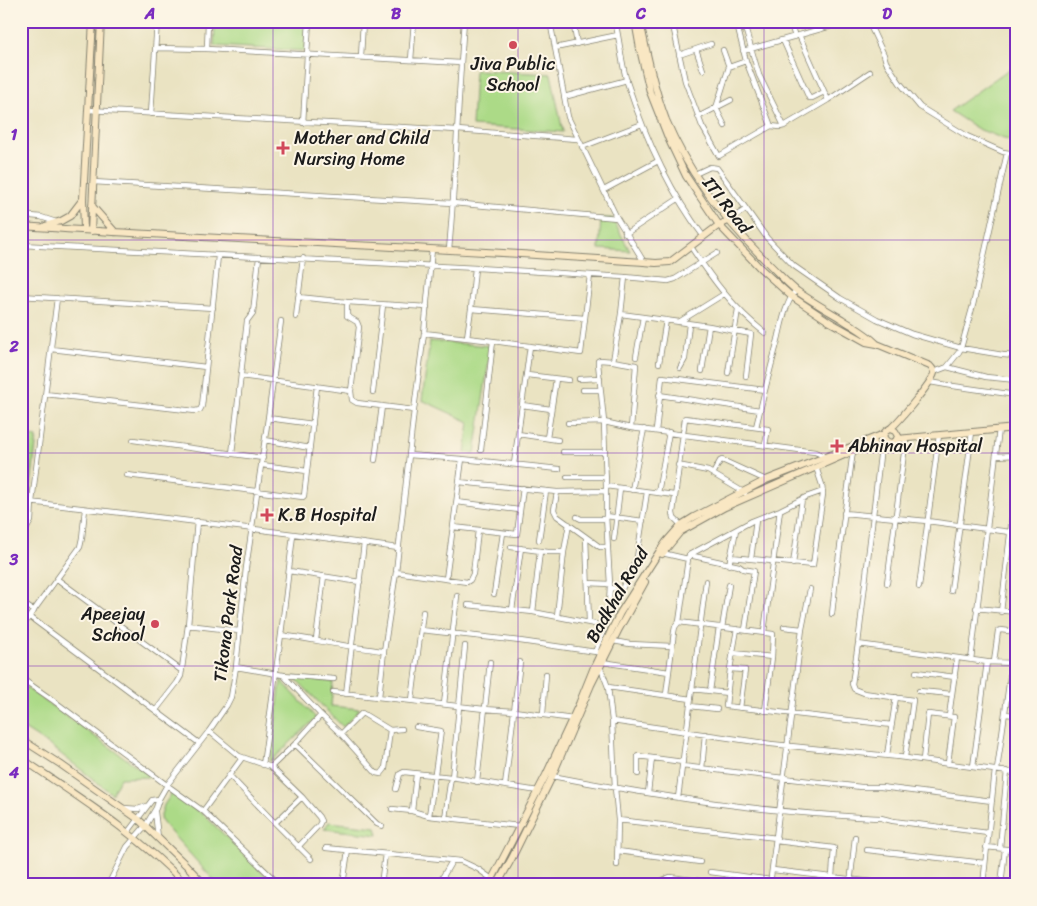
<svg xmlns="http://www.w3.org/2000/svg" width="1037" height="906" font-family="Sriracha,sans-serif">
	<rect width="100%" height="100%" fill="#fcf5e5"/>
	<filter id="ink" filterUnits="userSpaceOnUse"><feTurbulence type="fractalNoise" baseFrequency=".02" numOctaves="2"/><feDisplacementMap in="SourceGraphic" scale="10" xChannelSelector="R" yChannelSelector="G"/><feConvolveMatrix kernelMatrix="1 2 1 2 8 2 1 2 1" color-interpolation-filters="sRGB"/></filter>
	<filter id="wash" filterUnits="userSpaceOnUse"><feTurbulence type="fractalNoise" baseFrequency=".0096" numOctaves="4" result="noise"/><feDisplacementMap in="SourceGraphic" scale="20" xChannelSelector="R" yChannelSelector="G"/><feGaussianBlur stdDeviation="1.12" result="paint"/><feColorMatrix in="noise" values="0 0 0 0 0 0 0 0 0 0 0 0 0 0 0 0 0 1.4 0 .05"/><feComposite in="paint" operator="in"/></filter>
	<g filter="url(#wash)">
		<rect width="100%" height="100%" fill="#eae3c2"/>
		<path fill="#acda87" stroke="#647b52" d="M215,21H307L305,51L214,46Z
			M1016,64V141L1004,139L978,129L950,111Z
			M475,70L551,74L563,132L472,126Z
			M601,218H612L630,251L599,249Z
			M430,341L491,346L475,453H465L469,422L422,400Z
			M21,435L37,437L30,493L21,491Z
			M294,677L333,682L331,706L360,709L343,727Z
			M281,680L316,718L270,762Z
			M21,684L152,777L120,778L112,794L52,747L21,727Z
			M172,793L204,815L275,885H218L166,827L160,819L164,805Z
			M329,822L376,827L378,835L324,829Z"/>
	</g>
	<g filter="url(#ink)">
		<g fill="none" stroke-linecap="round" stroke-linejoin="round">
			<g stroke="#83806f" stroke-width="6">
				<path id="street" d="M550,21L568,117L617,218L644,262
					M573,21L577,44
					M615,21C620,41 621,62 627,82C645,137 669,191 704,237
					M672,21L685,81L702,126L719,156L771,126
					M736,21L746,61L771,126L780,127L784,126L828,100L870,72
					M743,21L759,75L784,126
					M790,21L795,37
					M868,21L884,55L886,62L900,83L920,107L967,136L1003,152L1016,154
					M799,35L828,100
					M783,40L809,98H812L824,92
					M156,48L207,49L461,63
					M555,48L618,35
					M207,49L208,21
					M696,49L703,70
					M723,50L729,67
					M743,51L849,21
					M679,55L711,44
					M361,57L363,21
					M411,60L414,21
					M564,97L627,80
					M88,110L457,130L577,139
					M151,114L157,21
					M698,117L731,100
					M303,123L309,21
					M725,126L716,108L729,67L746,61
					M582,147L642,124
					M695,174L710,167L717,168L767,238L794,266L840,298L877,319L912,334L961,348L1003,355L1016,356
					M93,182L453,203L617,218
					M604,190L658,161
					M21,215L41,217L56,222
					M728,221L746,209
					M625,234L678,199
					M21,245L477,268L625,277L668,281L675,279L717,253
					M691,247C713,280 733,308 765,333
					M449,250C456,174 458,97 464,21
					M21,296L213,308
					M298,297L347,302L427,307
					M347,302V316L357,322L359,327L351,391L352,400L357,403L414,410
					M471,309L585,318
					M621,314L709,326L751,334L746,376
					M296,317L303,258
					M679,322L724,294
					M424,333L493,341L581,353L590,275
					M467,337L471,309L475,268
					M51,349L206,367
					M636,357L643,317
					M613,361L636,365L631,428
					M659,363L666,320
					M947,367L986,377L1016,380
					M680,368L685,359L689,324
					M702,371L709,326
					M934,372L947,367L959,352L961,348L973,305L1007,153
					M728,373L738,309
					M527,375L569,380
					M241,376L351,391
					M579,379L600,378
					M930,382L953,386L1016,395
					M583,390H600
					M373,392L383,305
					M45,394L195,411L200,410L202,406L218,256
					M659,395L760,410
					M522,405L551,409
					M268,418L313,424
					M568,423L604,422L631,428L815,452L822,455L824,458
					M756,427C763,398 770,369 778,340C782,323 785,304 796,290
					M656,431L662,377L765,390
					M518,434L558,440
					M547,438L556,379
					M133,440L263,458
					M265,440L310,448
					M886,441L881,447L858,644L852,684L854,689L864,693L913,700L905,757
					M481,450L493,341
					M563,452H605
					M232,454L247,321L253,313L259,257
					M409,455L462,459L559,469
					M996,456L1016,455
					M375,460L382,406
					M514,464L530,346
					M262,465L307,471
					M678,465L708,471L745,493
					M713,474L720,461L722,460L766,480
					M127,475L303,497L304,496L317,386
					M567,477H606
					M459,482L557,492L606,491
					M606,486L674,495
					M632,490L644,429
					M557,492L554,510L557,516L600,547H608
					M658,493L669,432
					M21,501C147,516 273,530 398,548
					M457,502L519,510
					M844,513L927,521L1010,532
					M606,516L643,521
					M577,517L581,519H606
					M453,527L517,534L523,488
					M683,527L674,518L673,513L685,418L768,429L765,445
					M586,537L589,622
					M21,538L31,521L32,502L57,298
					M614,539L620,488
					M539,540L546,491
					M511,547L548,552H564
					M540,551L533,612L605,626L595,652
					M662,553L688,559L689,555L739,566L743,569L754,571L745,630
					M689,555L752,521L780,510L806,497L823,491
					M730,557L813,565L823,494L822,485L816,467
					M751,559L756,520
					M793,564L802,499
					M729,565L736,530
					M289,571L360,582
					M396,572L467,582L470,580L473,574L478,530
					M57,579L182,671
					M446,579L462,459
					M588,583L610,584
					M887,583L906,438
					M919,587L939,435
					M610,588L622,589L637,557L647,492
					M951,591L972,432
					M494,594L503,533
					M21,602L34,611
					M468,605L533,612
					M976,608L1016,612
					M512,610L521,548
					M1001,612L1016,483
					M832,614L836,577L853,451
					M557,616L564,552L569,524
					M30,617L199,743
					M679,622L773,634L772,657L765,711
					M188,625L239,631
					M605,626L609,606L610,584L606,516V486L604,422L598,363V361L600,360L613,361L621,314L625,277
					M784,627L802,629
					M21,628L80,547L82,538L85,509
					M722,628L729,585
					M737,629L730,669L726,706L892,725
					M421,630L520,641L603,653
					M764,632L780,510
					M281,635C315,640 349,647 384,651
					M316,640L324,576
					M613,641L630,644L672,646
					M858,644L987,662L1016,663
					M733,653L772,657
					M971,660L999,429
					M602,662L669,672
					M994,662L998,631L1001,630L1016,632
					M600,666L608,687L612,721L615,788L618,820L617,865
					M236,667L283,675L334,679
					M730,669L745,670L740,708
					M916,672L955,677
					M283,675L321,715L341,734L376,773L381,774L385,769L390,730
					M21,678L54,701L168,786L203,811L280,885
					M608,687L691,699
					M692,689L728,693
					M710,691L719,627
					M919,691L952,694
					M333,692L484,709L514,711L573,719
					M346,694L364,543
					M666,695L674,632L675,627L679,622L688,559
					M379,697L384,651L396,572L414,410L424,333L432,249
					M412,700L423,612
					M444,704L457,596
					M690,706L717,709
					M156,710L177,683L181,676L188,625L197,521
					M543,714L546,674
					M1005,714L1016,715
					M949,716L957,658
					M612,721L771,744L899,757L1016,773
					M416,727L441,731L429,816
					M209,731L239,756L271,767L302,797L319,817L321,821L319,825L298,847
					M341,734L362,713L390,730L402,729
					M295,744L377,824L382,826
					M887,755L896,697
					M923,760L928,714L954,717L948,763
					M263,765L281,635L293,535
					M682,766L861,787H881L992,801
					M271,767L295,744L321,715
					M973,767L987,662
					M702,769L705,734
					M997,770L1012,662
					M638,774V756L683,762
					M229,775L275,823L311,859
					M552,776C640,793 728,807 816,814C838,815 859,818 881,818L893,821L988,833
					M452,778L465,646
					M477,782L490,662
					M505,786L520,662
					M396,789L400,774L404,772L451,777L538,791
					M648,793L652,758
					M678,798L706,581
					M124,808L138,809L147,806
					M392,809L412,811L429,816L519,826
					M203,811L242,758
					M412,811L416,774
					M155,812L158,837
					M445,818L451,777
					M618,820L777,838
					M275,823L302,797
					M128,832L152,800L159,799
					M776,841L834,848L832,877
					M986,847L1016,850
					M326,848L461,861L478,869L492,879
					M1000,848L1007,771
					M867,850L985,863
					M1012,850L1016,816
					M618,851L700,862
					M773,870L898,885
					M710,872L771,880
					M381,882L403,885
					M108,885L127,847L146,825L156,808L159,799L167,785L209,731L227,705L231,697L236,667L246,568L268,418L281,321
					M343,885L348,850
					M381,885L385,854
					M438,885L452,861
					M660,885L663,880L670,877L700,881
					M726,885L728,875
					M770,885L802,629L810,589
					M850,885L855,837
					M983,885L995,770
					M1001,885L1005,849"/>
			</g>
			<g stroke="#83806f" stroke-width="8">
				<path id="secondary" d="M635,21L640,49L650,92L669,140L686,176L719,225L760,268L791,296L830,322L866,342L877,344L930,366C932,368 934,370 934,373C933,381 899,421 892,427C890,429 887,430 885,432C881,437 886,442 891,443L896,441L898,436L895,431L890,429
					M640,21C647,55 654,88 666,120C689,175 730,226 772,267C780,275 788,284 797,291C811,301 827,310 842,319C854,327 866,333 876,343
					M92,206L115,232
					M21,226C233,241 444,247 656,263L670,262L719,225L728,221
					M45,226L61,221L70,216L83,199
					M84,230L83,199L93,21
					M91,231L101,21
					M897,439L1016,428
					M662,554L680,532L725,507L874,442
					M21,739L60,764L138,819L186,865L205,885
					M21,758C78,797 138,834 186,885
					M489,885L546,775L579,704L594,667L612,629L620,613L659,552L666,542L681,525L694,517L766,480L884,434
					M497,885L512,858L551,779L591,685L619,629L645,582"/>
			</g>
			<use href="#street" stroke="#fff" stroke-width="4.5"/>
			<use href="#secondary" stroke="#f9e7c3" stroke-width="6"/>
		</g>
	</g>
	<path fill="none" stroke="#7b2cbf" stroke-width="1" stroke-opacity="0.55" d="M273,21V885M518,21V885M764,21V885M21,240H1016M21,453H1016M21,666H1016"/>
	<g fill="#d1495b" stroke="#fcf5e5" stroke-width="2">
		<circle cx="513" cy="45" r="5"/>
		<path d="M280.5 140.5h5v5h5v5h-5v5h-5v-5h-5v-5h5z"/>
		<path d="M834.5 438.5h5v5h5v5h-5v5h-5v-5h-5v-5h5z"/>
		<path d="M264.5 507.5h5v5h5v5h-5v5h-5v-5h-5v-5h5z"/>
		<circle cx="155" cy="624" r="5"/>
	</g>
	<g text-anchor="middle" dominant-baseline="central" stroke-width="4" stroke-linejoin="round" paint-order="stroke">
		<g font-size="18" fill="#1c1c1c" stroke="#fcf5e5" text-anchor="start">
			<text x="513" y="64" text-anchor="middle">Jiva Public<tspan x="513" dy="21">School</tspan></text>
			<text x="294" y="138">Mother and Child<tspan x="294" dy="21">Nursing Home</tspan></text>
			<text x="848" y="446">Abhinav Hospital</text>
			<text x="278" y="515">K.B Hospital</text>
			<text x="145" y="614" text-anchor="end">Apeejay<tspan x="145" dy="21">School</tspan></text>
		</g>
		<g font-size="18" fill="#1c1c1c" stroke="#fcf5e5">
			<text transform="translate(727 205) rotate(52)">ITI Road</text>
			<text transform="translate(617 595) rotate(-60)">Badkhal Road</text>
			<text transform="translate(228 614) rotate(-83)">Tikona Park Road</text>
		</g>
	</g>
	<rect width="1037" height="906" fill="none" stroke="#fcf5e5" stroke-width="55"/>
	<rect x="28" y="28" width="982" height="850" fill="none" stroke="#7b2cbf" stroke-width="2"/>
	<g font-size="16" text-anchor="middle" font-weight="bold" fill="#7b2cbf">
		<text x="150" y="19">A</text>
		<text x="396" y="19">B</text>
		<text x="641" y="19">C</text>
		<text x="887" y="19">D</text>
		<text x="14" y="140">1</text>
		<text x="14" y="352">2</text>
		<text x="14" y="565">3</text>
		<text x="14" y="778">4</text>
	</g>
</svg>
